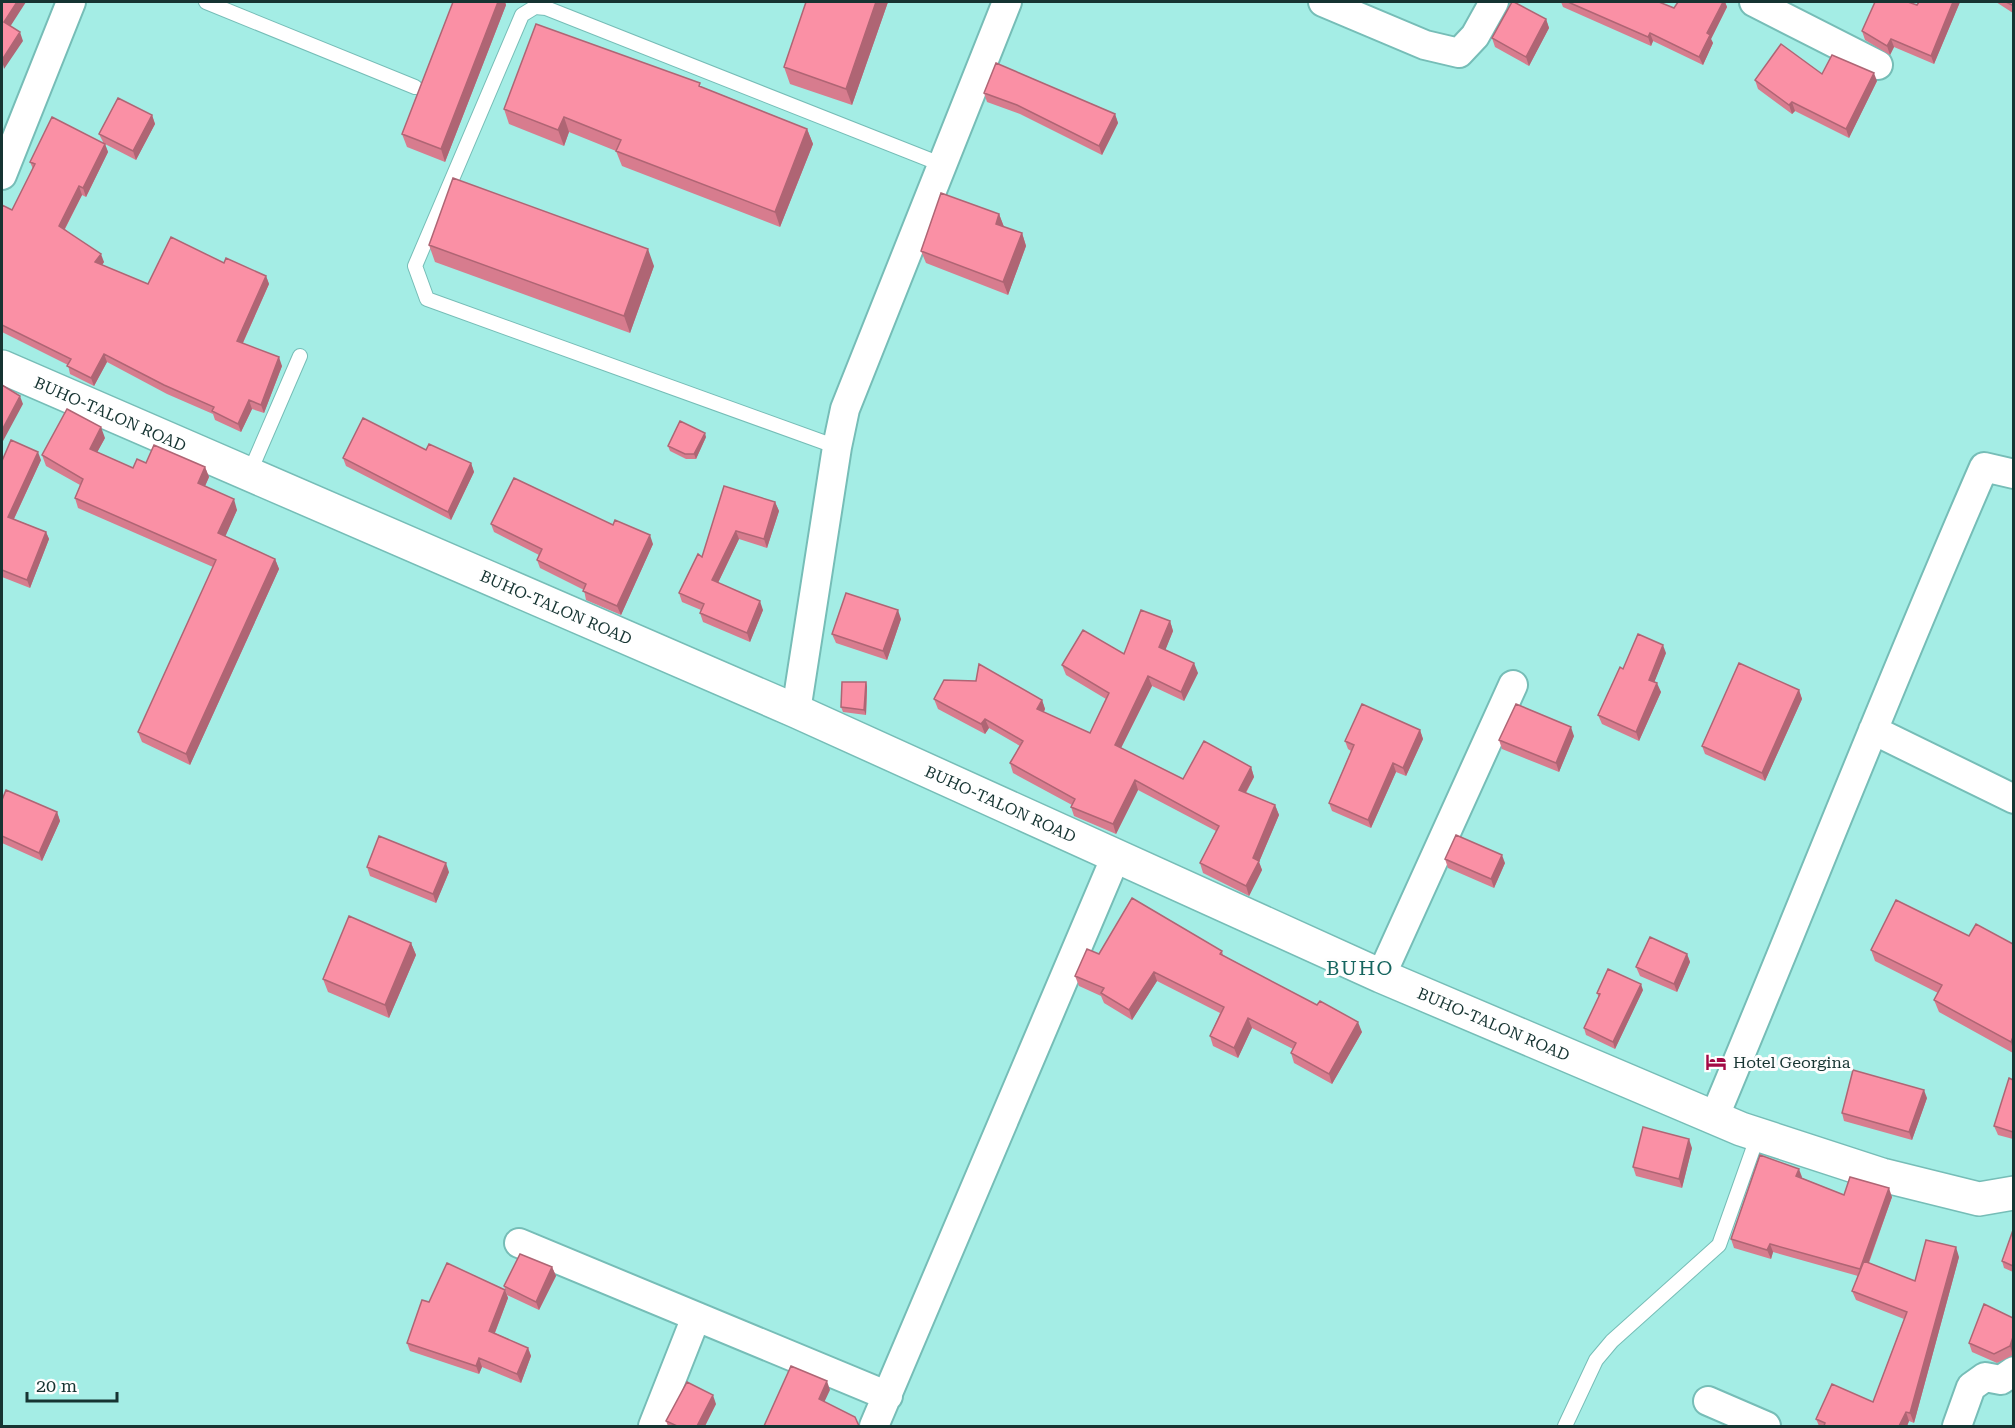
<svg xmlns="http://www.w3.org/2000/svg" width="2015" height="1428" font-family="'Roboto Serif',serif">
	<rect width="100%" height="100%" fill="#a4ede5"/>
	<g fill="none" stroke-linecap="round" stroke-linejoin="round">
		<g stroke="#76bdb7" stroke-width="16">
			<path id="lane" d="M206,2L415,87
				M837,447L427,299L415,266L522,15L535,7L546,8L943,165
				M249,474L300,356
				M1565,1426L1596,1360L1612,1341L1719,1245L1758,1135"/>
		</g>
		<g stroke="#76bdb7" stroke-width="32">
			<path id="street" d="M1323,2L1425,45L1459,53L1475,36L1494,2
				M1754,2L1878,65
				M2,175L71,2
				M796,711L837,447L845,409L1007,2
				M1873,730L2014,799
				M1381,976L1513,685
				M1714,1118C1805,901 1890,682 1984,467L2014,474
				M519,1243L888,1396
				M1708,1401L1766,1426
				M653,1426L696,1317
				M874,1426L1116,856
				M1957,1426L1971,1387L1985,1377L2001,1380L2014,1371"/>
		</g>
		<g stroke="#76bdb7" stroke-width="36">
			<g id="secondary">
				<path id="s1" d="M2,367L796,711L1381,976L1741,1129L1882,1175L1979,1199L2014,1193"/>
			</g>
		</g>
		<use href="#lane" stroke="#fff" stroke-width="14"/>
		<use href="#street" stroke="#fff" stroke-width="28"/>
		<use href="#secondary" stroke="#fff" stroke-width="33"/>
	</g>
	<path fill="#d77c8e" d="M453,2H505L506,5L445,162L407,147L402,134Z
		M806,2H888L852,105L790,84L784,67Z
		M1561,2H1659L1674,8L1725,2L1727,7L1711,39L1713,43L1703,65L1653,41L1651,46L1563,7Z
		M1919,2H1960L1934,64L1894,47L1890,55L1865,40L1862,31L1917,5Z
		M1996,2H2013V13Z
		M1546,19L1549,28L1529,66L1495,47L1492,38Z
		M1822,74L1877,81L1849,138L1795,111L1792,114L1758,89L1755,80Z
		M702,87L807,129L813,144L780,227L622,166L616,151L569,132L564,146L509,124L504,109Z
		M984,93L1115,114L1118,123L1102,155L1020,114L987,102Z
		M152,115L155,124L136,160L105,144L108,152L86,197L82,195L65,229L104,262L102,265L148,284L224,263L266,276L269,284L243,343L282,366L264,413L252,409L241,432L215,420L213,414L167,394L107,362L94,386L70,374L68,365L2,332V205L12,210L33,169L30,162L103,142L99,134Z
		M999,214L1004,227L1022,233L1026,246L1008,295L926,263L921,251Z
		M429,245L654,266L630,333L435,262Z
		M706,437L696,459H686L670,451L668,446Z
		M105,438L97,452L133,468L146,463L205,467L209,477L205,486L237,510L225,536L275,559L279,569L190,765L142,742L138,732L213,567L78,508L75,498L80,485L46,466L42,455Z
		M426,450L471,463L474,472L451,520L346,466L343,458Z
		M41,460L14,519L46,532L49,539L30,588L2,577V461Z
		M724,486L775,502L779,511L767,548L739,539L718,583L763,610L750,642L703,622L700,613L701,610L682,602L679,593L702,557Z
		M491,524L653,544L621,615L586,600L584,590L540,568L537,560L539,555L494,532Z
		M901,619L887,660L836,643L832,634Z
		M1170,621L1173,631L1165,650L1198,673L1184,701L1152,686L1121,748L1183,779L1251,767L1254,777L1246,793L1275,805L1279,815L1259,862L1262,870L1249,896L1203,873L1200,863L1216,831L1138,790L1116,834L1074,816L1071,807L1072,805L1013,773L1010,763L1020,746L989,728L985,734L938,709L934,699L1042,700L1045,709L1044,712L1090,733L1106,699L1066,675L1062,665L1124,654Z
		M1666,653L1654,682L1661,692L1639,741L1602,724L1598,715L1623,669Z
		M866,682L867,687L866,715L843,712L841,707Z
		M1799,690L1802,699L1765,781L1705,754L1702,746Z
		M1420,730L1423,739L1406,776L1396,772L1371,828L1332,811L1329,803L1351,751L1348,749L1345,741Z
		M1574,736L1559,772L1502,749L1499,740Z
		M2,800L57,812L60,821L42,861L2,843Z
		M1445,859L1505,863L1494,888L1448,868Z
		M367,867L449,872L436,903L370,876Z
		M1969,936L2013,944V1053L1939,1012L1934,1000L1938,993L1875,961L1871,950Z
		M411,943L416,955L389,1018L328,992L323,979Z
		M1222,951L1223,955L1362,1032L1332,1084L1294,1063L1291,1053L1293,1049L1252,1028L1238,1058L1213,1046L1210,1036L1220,1013L1157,981L1132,1020L1104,1003L1101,996L1079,986L1075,976L1099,954Z
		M1687,954L1690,962L1677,992L1640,976L1636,967Z
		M1643,990L1615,1049L1586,1035L1584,1028L1599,998L1597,993Z
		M2013,1080V1139L1998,1135L1994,1126Z
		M1927,1098L1912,1140L1844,1121L1842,1113Z
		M1692,1148L1682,1188L1636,1176L1633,1167Z
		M1802,1177V1178L1844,1195L1892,1197L1869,1263L1915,1281L1959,1257L1914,1423L1909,1421L1907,1426H1819L1816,1419L1873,1402L1904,1319L1856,1300L1852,1291L1858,1276L1773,1252L1771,1259L1734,1248L1731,1239Z
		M2013,1230V1272L2004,1268L2002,1261Z
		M552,1267L556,1276L539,1310L507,1295L504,1286Z
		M505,1290L508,1298L495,1333L528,1348L531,1356L521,1383L482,1367L479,1374L410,1351L407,1343L429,1302Z
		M2013,1318V1355L1997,1363L1972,1352L1969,1343Z
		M716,1404L705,1426H668L666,1421Z"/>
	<path fill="#af6574" d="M17,2H26L8,30L4,22Z
		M498,2H505L506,5L445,162L441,149Z
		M876,2H888L852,105L846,89Z
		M1723,2H1725L1727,7L1711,39L1713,43L1703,65L1699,57L1707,33Z
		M1953,2H1960L1934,64L1931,56Z
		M1546,19L1549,28L1529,66L1526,57Z
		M20,32L23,41L4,69L2,60Z
		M1650,33L1653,41L1651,46L1648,37Z
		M1891,39L1894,47L1890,55L1887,46Z
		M1874,73L1877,81L1849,138L1846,129Z
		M1792,102L1795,111L1792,114L1789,105Z
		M1115,114L1118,123L1102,155L1099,146Z
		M152,115L155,124L136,160L133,151Z
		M564,117L569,132L564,146L558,130Z
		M807,129L813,144L780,227L775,212Z
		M105,144L108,152L86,197L83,188Z
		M79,186L82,195L62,234L59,226Z
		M999,214L1004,227L996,224Z
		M1022,233L1026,246L1008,295L1003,282Z
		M648,249L654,266L630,333L624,316Z
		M101,254L104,262L98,271L95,262Z
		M266,276L269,284L240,349L237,341Z
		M104,354L107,362L94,386L91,378Z
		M279,357L282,366L264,413L261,405Z
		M20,396L23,404L2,443V430Z
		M249,400L252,409L241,432L238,424Z
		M101,427L105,438L93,460L90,449Z
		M705,433L706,437L696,459L694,454Z
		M38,452L41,460L11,525L8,517Z
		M471,463L474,472L451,520L448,512Z
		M205,467L209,477L202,493L198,483Z
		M234,499L237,510L222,544L218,533Z
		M775,502L779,511L767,548L764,539Z
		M736,531L739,539L715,589L712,580Z
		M46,532L49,539L30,588L27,580Z
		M650,535L653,544L621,615L617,606Z
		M275,559L279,569L190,765L186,754Z
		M760,601L763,610L750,642L747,633Z
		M898,610L901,619L887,660L883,651Z
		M1170,621L1173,631L1163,656L1159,647Z
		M1663,645L1666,653L1652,688L1649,680Z
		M1194,663L1198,673L1184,701L1181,692Z
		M1148,676L1152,686L1118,754L1115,745Z
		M866,682L867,687L866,715L864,710Z
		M1657,683L1661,692L1639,741L1636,732Z
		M1799,690L1802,699L1765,781L1762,773Z
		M1042,700L1045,709L1040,719L1037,709Z
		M985,719L989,728L985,734L981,724Z
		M1571,727L1574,736L1559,772L1556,763Z
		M1420,730L1423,739L1406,776L1403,768Z
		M1393,763L1396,772L1371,828L1368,820Z
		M1251,767L1254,777L1242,799L1239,790Z
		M1135,780L1138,790L1116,834L1113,824Z
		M1275,805L1279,815L1259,862L1262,870L1249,896L1246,886L1253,858Z
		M57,812L60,821L42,861L39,853Z
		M1502,855L1505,863L1494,888L1491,879Z
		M446,863L449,872L436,903L433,894Z
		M411,943L416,955L389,1018L385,1005Z
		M1687,954L1690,962L1677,992L1674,984Z
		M1154,972L1157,981L1132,1020L1129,1010Z
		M1641,984L1643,990L1615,1049L1613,1042Z
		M1248,1018L1252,1028L1238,1058L1234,1048Z
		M1358,1022L1362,1032L1332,1084L1329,1074Z
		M2013,1037V1050L2011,1042Z
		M1924,1090L1927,1098L1912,1140L1909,1132Z
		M1689,1139L1692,1148L1682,1188L1679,1179Z
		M1799,1169L1802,1177L1799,1185L1796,1176Z
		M1889,1188L1892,1197L1863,1278L1860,1269Z
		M1770,1244L1773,1252L1771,1259L1767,1250Z
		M1956,1247L1959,1257L1914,1423L1910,1413Z
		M552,1267L556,1276L539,1310L536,1302Z
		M505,1290L508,1298L492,1340L489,1331Z
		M2013,1337V1355L2010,1346Z
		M528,1348L531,1356L521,1383L517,1374Z
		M479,1358L482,1367L479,1374L476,1366Z
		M827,1381L830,1390L822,1407L819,1399Z
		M713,1395L716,1404L705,1426H697Z
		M1906,1412L1909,1421L1907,1426H1899Z"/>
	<path fill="#fa90a5" stroke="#af6574" stroke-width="1.5" d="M2,2H17L4,22L20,32L2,60Z
		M453,2H498L441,149L402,134Z
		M806,2H876L846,89L784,67Z
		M1512,2H1514L1546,19L1526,57L1492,38Z
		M1568,2H1659L1674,8L1678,2H1723L1707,33L1710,35L1699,57L1650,33L1648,37Z
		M1875,2H1908L1917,5L1919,2H1953L1931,56L1891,39L1887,46L1862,31Z
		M2006,2H2013V3L2012,5Z
		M536,24L700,83L699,86L807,129L775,212L616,151L621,140L564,117L558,130L504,109Z
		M1781,44L1822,74L1832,55L1874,73L1846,129L1792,102L1789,105L1755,80Z
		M996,63L1115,114L1099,146L1017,105L984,93Z
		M118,98L152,115L133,151L99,134Z
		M52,117L105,144L83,188L79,186L59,226L101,254L95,262L148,284L171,237L224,263L226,258L266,276L237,341L279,357L261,405L249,400L238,424L212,411L214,407L164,385L104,354L91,378L67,366L71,359L2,325V205L12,210L35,164L30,162Z
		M453,178L648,249L624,316L429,245Z
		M941,193L999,214L996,224L1022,233L1003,282L921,251Z
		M2,385L20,396L2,430Z
		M67,409L101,427L90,449L133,468L137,459L146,463L154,445L205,467L198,483L234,499L218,533L275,559L186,754L138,732L216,560L75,498L83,479L42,455Z
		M363,418L426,450L429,444L471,463L448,512L343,458Z
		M680,421L705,433L694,454H685L668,446Z
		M11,440L38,452L8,517L46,532L27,580L2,570V461Z
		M514,478L613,525L615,520L650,535L617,606L583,591L586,584L537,560L542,549L491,524Z
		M724,486L775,502L764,539L736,531L712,580L760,601L747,633L700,613L704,604L679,593L698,554L702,557Z
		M846,593L898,610L883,651L832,634Z
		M1141,610L1170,621L1159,647L1194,663L1181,692L1148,676L1115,745L1183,779L1204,741L1251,767L1239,790L1275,805L1253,858L1259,861L1246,886L1200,863L1219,826L1135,780L1113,824L1071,807L1075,799L1010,763L1023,741L985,719L981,724L934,699L944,680L976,681L979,664L1042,700L1037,709L1090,733L1109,693L1062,665L1083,630L1124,654Z
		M1638,634L1663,645L1649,680L1657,683L1636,732L1598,715L1620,667L1623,669Z
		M1739,663L1799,690L1762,773L1702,746Z
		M842,682H866L864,710L841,707Z
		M1362,704L1420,730L1403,768L1393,763L1368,820L1329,803L1354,745L1345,741Z
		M1516,704L1571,727L1556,763L1499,740Z
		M6,790L57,812L39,853L2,836V800Z
		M1456,835L1502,855L1491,879L1445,859Z
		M379,836L446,863L433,894L367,867Z
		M1132,898L1222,951L1220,954L1317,1005L1320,1001L1358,1022L1329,1074L1291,1053L1296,1043L1248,1018L1234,1048L1210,1036L1224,1007L1154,972L1129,1010L1101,993L1104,988L1075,976L1087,949L1099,954Z
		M1896,900L1969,936L1976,924L2013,944V1037L2011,1042L1934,1000L1942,985L1871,950Z
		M349,916L411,943L385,1005L323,979Z
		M1650,937L1687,954L1674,984L1636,967Z
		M1608,969L1641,984L1613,1042L1584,1028L1600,994L1597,993Z
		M1853,1070L1924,1090L1909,1132L1842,1113Z
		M2009,1078L2013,1080V1132L1994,1126Z
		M1643,1127L1689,1139L1679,1179L1633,1167Z
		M1760,1155L1799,1169L1796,1176L1844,1195L1850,1177L1889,1188L1860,1269L1770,1244L1767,1250L1731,1239Z
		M2013,1230V1266L2002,1261Z
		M1926,1240L1956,1247L1910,1413L1906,1412L1899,1426H1824L1825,1423L1816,1419L1832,1384L1873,1402L1907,1312L1852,1291L1864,1261L1915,1281Z
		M520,1254L552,1267L536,1302L504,1286Z
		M447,1263L505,1290L489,1331L528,1348L517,1374L479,1358L476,1366L407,1343L422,1300L429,1302Z
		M1984,1304L2013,1318V1337L2010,1346L1994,1354L1969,1343Z
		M791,1366L827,1381L819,1399L855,1417L859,1426H764Z
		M687,1382L713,1395L697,1426H677L666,1421Z"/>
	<defs>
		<g id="hotel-bare" transform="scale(1.62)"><path d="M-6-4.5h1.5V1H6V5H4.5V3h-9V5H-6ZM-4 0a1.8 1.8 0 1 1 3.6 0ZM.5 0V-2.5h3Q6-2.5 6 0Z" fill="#a30945" stroke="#fefefe" stroke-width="2.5" paint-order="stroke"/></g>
	</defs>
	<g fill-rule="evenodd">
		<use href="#hotel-bare" x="1716" y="1062"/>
	</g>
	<g text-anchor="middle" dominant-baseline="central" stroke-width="6" stroke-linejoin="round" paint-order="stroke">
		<g font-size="16" fill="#163432" stroke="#fefefe">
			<text stroke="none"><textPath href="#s1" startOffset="118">BUHO-TALON ROAD</textPath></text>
			<text stroke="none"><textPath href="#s1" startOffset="604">BUHO-TALON ROAD</textPath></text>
			<text stroke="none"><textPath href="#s1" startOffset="1090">BUHO-TALON ROAD</textPath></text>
			<text stroke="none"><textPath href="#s1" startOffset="1630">BUHO-TALON ROAD</textPath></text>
		</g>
		<g font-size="16" fill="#163432" stroke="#fefefe" text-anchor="start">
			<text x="1733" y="1062">Hotel Georgina</text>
		</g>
		<g font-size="20" letter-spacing="1.5" fill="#16655f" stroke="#fefefe">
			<text x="1360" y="968">BUHO</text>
		</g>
	</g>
	<rect width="2015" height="1428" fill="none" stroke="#163432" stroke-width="6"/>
	<path d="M27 1392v9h90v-9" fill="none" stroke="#163432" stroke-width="3"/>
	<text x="36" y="1392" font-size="18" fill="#163432" stroke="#fefefe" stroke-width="4.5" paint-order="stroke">20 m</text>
</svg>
